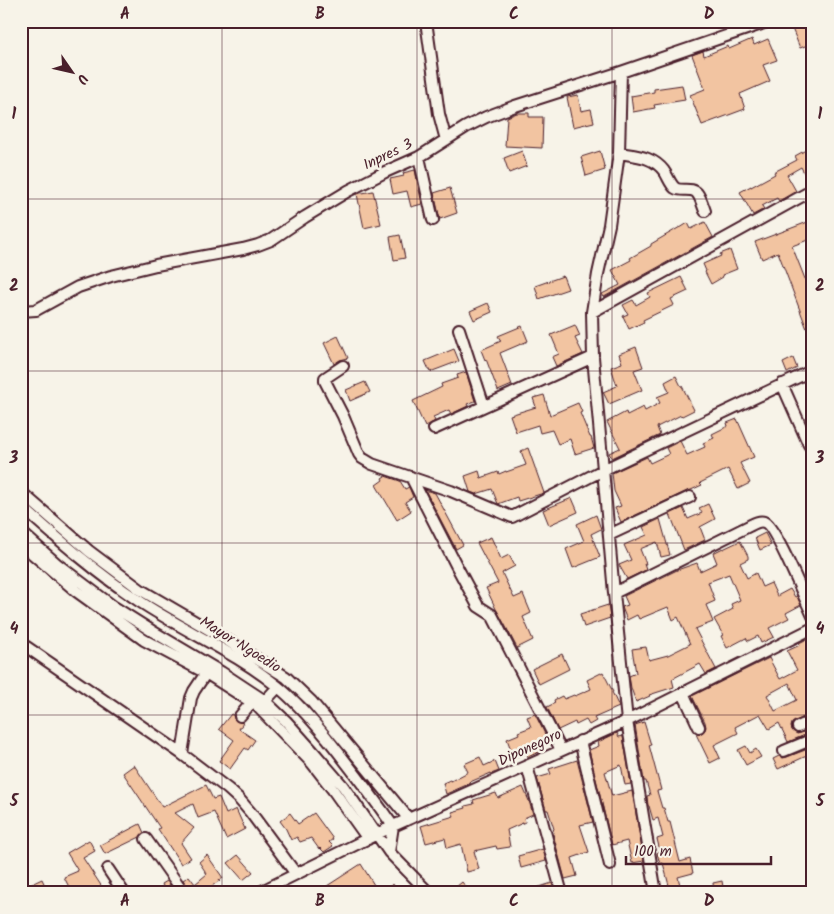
<svg xmlns="http://www.w3.org/2000/svg" width="834" height="914" font-family="Kalam,sans-serif">
	<rect width="100%" height="100%" fill="#f7f3e8"/>
	<filter id="ink" filterUnits="userSpaceOnUse"><feTurbulence type="fractalNoise" baseFrequency=".02" numOctaves="2"/><feDisplacementMap in="SourceGraphic" scale="10" xChannelSelector="R" yChannelSelector="G"/><feConvolveMatrix kernelMatrix="1 2 1 2 8 2 1 2 1" color-interpolation-filters="sRGB"/></filter>
	<g filter="url(#ink)">
		<path fill="#f2c4a1" stroke="#4a1f2b" fill-rule="evenodd" d="M802,21H804L813,43L800,48L791,26Z
			M752,39L754,45L768,39L777,60L763,65L770,81L740,94L745,109L702,125L690,95L705,89L692,55L703,51L704,56L728,46L729,49Z
			M682,85L685,100L654,105L655,108L633,112L631,96L654,92V89Z
			M578,95L581,111L591,109L594,122L573,127L567,97Z
			M517,113H529V117H543L542,148L505,146L507,117Z
			M813,146V183L810,184L801,167L787,175L796,191L779,201L777,198L762,206L764,209L753,215L740,192L751,186V187L775,174L774,172L797,160L795,156Z
			M522,151L527,166L509,173L504,158Z
			M600,151L605,170L586,176L581,157Z
			M415,170L422,204L411,207L407,191L393,194L390,179L404,176L403,173Z
			M450,188L457,213L440,219L434,193Z
			M373,191L381,224L364,228L357,194Z
			M813,220V238L792,246L813,299V327L807,329L778,252L762,259L755,242Z
			M705,222L713,237L604,297L602,294L620,285L612,270L631,260L630,258L651,246V244L680,227V228L688,223L691,229Z
			M400,235L405,258L394,260L390,237Z
			M730,250L737,269L722,275L723,277L711,284L705,272L706,271L703,264L721,256L720,254Z
			M563,276L568,289L539,299L535,286Z
			M681,277L688,291L671,299L674,305L643,320L644,322L629,329L623,316L628,314L623,305L633,300L636,305L650,297L648,293Z
			M488,303L492,312L474,320L470,311Z
			M575,325L580,336L575,338L583,354L556,366L552,357L559,354L551,335Z
			M522,326L528,341L500,353L512,385L498,391L486,359L485,360L481,350L501,341L498,336Z
			M338,336L348,358L340,360L334,364L324,343Z
			M636,347L643,367L634,370L642,390L609,404L603,392L617,386L611,367L622,363L619,354Z
			M454,349L459,361L430,372L425,361Z
			M793,358L797,368L787,373L783,363Z
			M466,372L475,401L467,404L468,406L451,414L449,410L433,417L435,421L425,427L413,401L442,387L441,384L458,378L457,375Z
			M676,376L681,386H682L694,410L682,416L681,415L657,427L660,435L612,458L609,453L620,448L607,422L626,412L627,415L643,407L645,411L660,403L657,397L669,392L665,382Z
			M365,382L370,392L350,401L346,390Z
			M544,395L550,415L578,403L582,412L580,413L590,437H591L594,448L575,454L570,439L558,444L552,430L540,433L538,425L516,432L510,415L536,407L533,398Z
			M737,419L754,457L740,463L750,483L738,489L728,469L700,483L702,485L691,490L687,491L621,522L615,508L621,506L614,491L612,473L647,457L650,463L669,454L666,448L680,441L687,455L705,447L703,443L714,438L712,434L728,426L727,423Z
			M528,448L544,493L518,501L517,497L498,504L492,489L476,494L470,492L465,476L479,471L481,478L498,472L499,474L506,471V472L526,465L521,451Z
			M385,476L400,481L405,489L409,487L413,497L405,502L411,511L397,520L376,485L383,480L382,478Z
			M425,490L435,493L463,545L456,549Z
			M572,498L578,512L549,525L543,510Z
			M708,504L715,519L700,527L705,540L684,550L670,514L683,508L688,519L702,513L699,508Z
			M596,515L601,529L591,534L600,557L573,568L566,549L584,541L577,524Z
			M660,519L670,555L661,557L657,542L640,549L646,564H644L646,570L627,579L619,565L631,560L624,545L647,535L643,527Z
			M765,533L771,545L760,550L755,538Z
			M491,537L501,559L509,555L515,566L502,573L514,598L523,594L531,613L523,617L533,640L517,648L505,625L496,609L486,588L498,583L477,543Z
			M740,541L748,556V559L740,563L747,578L756,573L762,587L771,583L777,596L790,589L795,597L797,596L801,605L786,613L789,618L769,628L774,637L761,643L758,636L748,641L746,638L727,648L721,636L723,635L714,619L733,609L731,604L740,600L729,574L708,582L715,601L706,605L713,622L695,629L716,669L706,674L700,664L672,679L674,687L649,695L650,696L636,702L631,688L629,676L636,673L632,649L646,647L649,660L668,655L690,644L678,617L673,620L668,607L639,619L637,615L627,620L623,610L622,607L628,605L624,596L677,570L697,563L700,571L717,563L713,553L723,548V549Z
			M608,605L610,618L584,627L580,614Z
			M813,636V713L795,721L792,723L791,727L792,730L797,734L801,733L813,728V732L788,742L779,723L769,729L760,714L735,727L738,733L714,745L720,758L710,763L696,734L702,733L705,730L706,727L705,722L692,696L769,658L780,679L797,670L787,651L800,645L799,643ZM789,683L797,700L775,711L767,695Z
			M562,654L569,669L539,684L532,669Z
			M603,672L613,692H612L619,707L594,718L596,721L589,725L586,720L576,725L575,722L558,730L547,707L555,703L554,700L562,696L564,699L574,695L575,696L591,689L587,680Z
			M231,714L233,715L234,719L236,721L243,723L239,729L255,740L248,750L245,748L230,769L219,761L234,740L219,729Z
			M535,714L546,736L545,737L546,741L538,744L541,751L528,757L527,753L514,758L507,739L519,734L518,732L531,727L527,717Z
			M644,722L651,745H649L661,790L657,791L662,808H664L668,822H670L680,862L690,859L693,873L678,877L682,893H671L663,863L660,864L657,853L660,851L657,839L663,837L658,818L653,820L649,806H648L647,796L650,795L646,781H644L635,725Z
			M617,733L619,737L623,736L631,784L625,785L621,765L605,772L612,796L632,791L644,861L632,863L627,841L612,845L589,750L599,746L598,742Z
			M746,746L750,753L756,749L761,757L746,765L738,750Z
			M813,747V753L778,769L773,759L779,756L783,758L787,757Z
			M480,757L484,766L495,761L499,771L491,774V773L470,782L471,783L446,794L443,783L450,780L451,781L468,772L464,764Z
			M577,760L593,822L580,825L589,852L572,858L577,876L565,879L553,834L554,833L553,830L554,829L548,810H546L537,778L551,774L549,769Z
			M134,765L162,807L206,785L213,799L219,797L226,814L236,809L245,829L226,839L214,812L198,818L193,804L175,813L194,828L181,843L191,858L181,864L158,829L160,828L123,773Z
			M523,787L529,801L533,814L524,818L525,822L507,830L510,847L497,849L496,846L474,851L479,869L467,872L461,844L447,848L445,838L426,843L421,826L454,816L452,812L466,808L465,806L474,804L473,800L496,793L498,798Z
			M290,813L298,824L314,813L333,839L329,842L333,846L324,852L320,848L319,849L311,838L300,842L297,837L291,840L286,829L280,821Z
			M140,824L144,833L140,837L105,854L100,845Z
			M89,840L95,851L83,858L106,893H92L89,889L80,893H72L64,877L78,871L67,853Z
			M543,849L546,861L521,868L518,856Z
			M207,855L223,878L212,886L217,893H191L190,889L183,880L189,876L195,884L207,874L199,862Z
			M238,855L253,872L243,880L228,863Z
			M361,864L379,893H331L327,886Z
			M42,879L47,890L41,893H21V889Z
			M167,881L175,893H153L163,886L162,884Z
			M722,881L724,893H714L713,883Z
			M462,882L471,893H449Z
			M552,883L555,893H527V891Z
			M393,884L398,893H379Z"/>
		<g fill="none" stroke-linecap="round" stroke-linejoin="round">
			<g stroke="#4a1f2b" stroke-width="14">
				<path id="minor" d="M426,21L439,114L446,140
					M621,72L619,153L609,225L598,274L592,312L593,357L614,593L627,721L656,893
					M619,153C636,156 653,156 664,171C668,176 670,184 675,188C681,192 692,187 697,193C701,198 703,206 705,211
					M419,157L433,220
					M21,311L36,310L78,287L111,276L156,265L243,249L258,245L271,240L305,217L348,191L385,172L419,157L466,127L486,117L515,106L621,72L770,21
					M592,312L813,190
					M459,329L484,406
					M343,366L325,378V381L343,416L359,454L362,458L372,464L451,491L512,517L603,470L813,370
					M782,384L809,445
					M434,429L593,357
					M411,477L456,565L478,606L492,615L561,750
					M21,492L89,551L141,590L225,639L286,677L311,701L409,819
					M21,506C59,540 97,573 139,601C184,631 235,652 277,686C296,701 312,720 327,738C350,767 372,796 393,826L389,852
					M21,532L57,564L114,607L152,631L221,672L265,701L286,721L311,749L343,786L389,852L429,893
					M609,535L690,497
					M21,544L76,591L144,640L206,673L256,705L312,763L333,790L368,839
					M614,593L749,526C753,524 759,520 764,522C775,525 806,602 813,616
					M21,643L182,754L228,789L239,799L251,813L296,874
					M683,693L699,727
					M265,701L278,687
					M240,716L252,702
					M798,727L813,720
					M580,741L610,865
					M784,751L813,739
					M182,754L191,698L194,691L206,673
					M527,766L561,890
					M146,839L184,893
					M108,869L124,893
					M258,893L393,826L627,721L813,628"/>
			</g>
			<use href="#minor" stroke="#f7f3e8" stroke-width="10"/>
		</g>
	</g>
	<path fill="none" stroke="#4a1f2b" stroke-width="1" stroke-opacity="0.55" d="M222,21V893M417,21V893M612,21V893M21,199H813M21,371H813M21,543H813M21,715H813"/>
	<g text-anchor="middle" dominant-baseline="central" stroke-width="5" stroke-linejoin="round" paint-order="stroke">
		<g font-size="15" fill="#4a1f2b" stroke="#f7f3e8">
			<text transform="translate(388 155) rotate(-26)">Inpres 3</text>
			<text transform="translate(240 645) rotate(32)">Mayor Ngoedio</text>
			<text transform="translate(530 748) rotate(-25)">Diponegoro</text>
		</g>
	</g>
	<rect width="834" height="914" fill="none" stroke="#f7f3e8" stroke-width="55"/>
	<g transform="translate(72 72) rotate(124)" stroke="#f7f3e8" stroke-width="4" paint-order="stroke">
	<path d="M0-4L9 19L0 12L-9 19Z" fill="#4a1f2b"/>
	<text y="-8" font-size="14" font-weight="bold" text-anchor="middle" fill="#4a1f2b">U</text>
	</g>
	<path d="M626 856v8h145v-8" fill="none" stroke="#4a1f2b" stroke-width="2.5"/>
	<text x="634" y="856" font-size="15" fill="#4a1f2b" stroke="#f7f3e8" stroke-width="4" paint-order="stroke">100 m</text>
	<rect x="28" y="28" width="778" height="858" fill="none" stroke="#4a1f2b" stroke-width="2"/>
	<g font-size="16" text-anchor="middle" font-weight="bold" fill="#4a1f2b">
		<text x="125" y="19">A</text>
		<text x="320" y="19">B</text>
		<text x="514" y="19">C</text>
		<text x="709" y="19">D</text>
		<text x="14" y="119">1</text>
		<text x="820" y="119">1</text>
		<text x="14" y="291">2</text>
		<text x="820" y="291">2</text>
		<text x="14" y="463">3</text>
		<text x="820" y="463">3</text>
		<text x="14" y="634">4</text>
		<text x="820" y="634">4</text>
		<text x="14" y="806">5</text>
		<text x="820" y="806">5</text>
		<text x="125" y="906">A</text>
		<text x="320" y="906">B</text>
		<text x="514" y="906">C</text>
		<text x="709" y="906">D</text>
	</g>
</svg>
